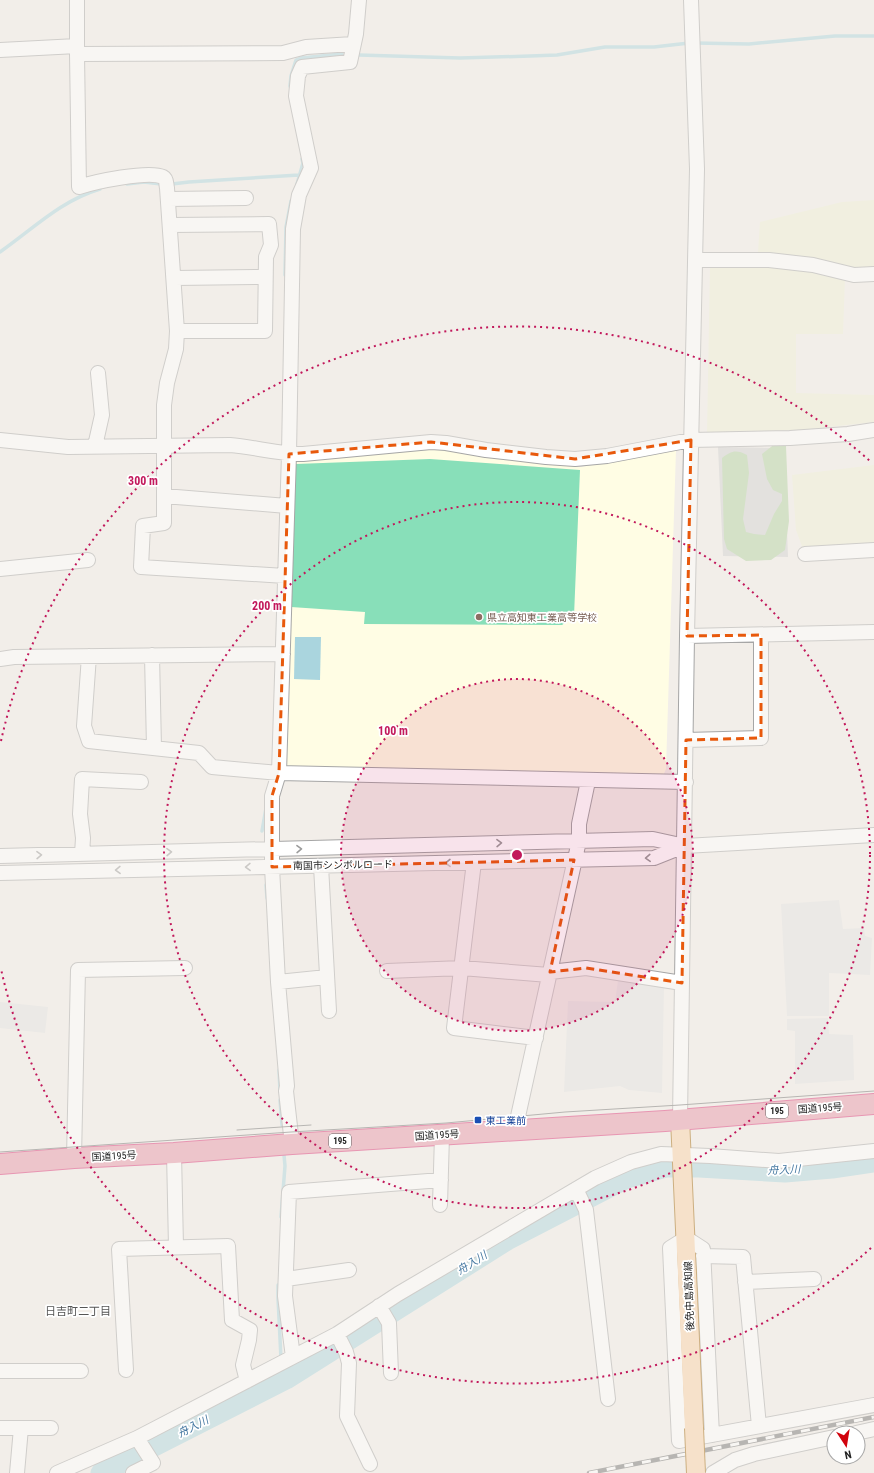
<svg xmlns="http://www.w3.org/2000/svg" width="874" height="1473" font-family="'Roboto Condensed','Noto Sans JP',sans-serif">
	<rect width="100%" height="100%" fill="#f2eee9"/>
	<path fill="#fffde4" d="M428,450H448L495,458L581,467L676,450L666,769L663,776L282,768L292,461L298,458Z"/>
	<path fill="#d0d0d0" d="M718,447L784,448L788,557L723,556Z"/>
	<path fill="#eff0d5" d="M874,200V268L854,269L758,252L760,222L842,202Z
		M772,266L845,277L843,334H796V393L874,395V422L801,430L707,433L710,267Z
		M874,465V544L803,549L796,530L792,475Z"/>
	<path fill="#afd09e" d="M776,443L786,446L789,521L785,550L771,560L746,561L727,549L724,539L722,458C731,451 736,449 747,455L749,473L743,519L746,532L754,534L765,535L774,514L782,501V494L773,490L767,479L762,454Z"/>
	<path fill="#88dfb9" d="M430,459L580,470L574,616L562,625L364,624L365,612L291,607L296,464Z"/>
	<path fill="#e2e2e2" d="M839,900L843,929L864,928L865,936L872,938L870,975L829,973V1016H787L781,904Z
		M618,980L664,986L662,1093L629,1090L620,1086L564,1092L568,1001L615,1002Z
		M0,1002L48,1007L45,1033L0,1028Z
		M828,1018L829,1034L853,1035L854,1080L795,1084V1031L787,1030V1019Z"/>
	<path fill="#aad5de" d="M295,637H321L320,680L294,679Z"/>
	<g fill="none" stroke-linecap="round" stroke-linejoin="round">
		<path stroke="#aad5de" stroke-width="3.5" d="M695,43L749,44L835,36H874
			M359,55L460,58L530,56L557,55L605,47H654L689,43
			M290,86L291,76L296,60L301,58L342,54
			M127,184L144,182L161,184
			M172,184L189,182L299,175
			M297,184L303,163L302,159
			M0,252C33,229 60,201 100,189
			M285,275L286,227L291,201
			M262,831L266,808
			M266,885L267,898
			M279,1070L280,1092
			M280,1100L282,1125
			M281,1217L285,1166L284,1155
			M278,1285V1298L281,1359
			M283,1365L286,1379"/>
		<path stroke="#aad5de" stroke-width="21" d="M101,1473L286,1379L507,1240L627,1178L666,1167H699L785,1172L832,1168L874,1162"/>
		<g stroke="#a6a6a6" stroke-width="16">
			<path id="minor" d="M77,0V54L79,187C94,182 149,170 163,177C167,179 166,184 167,188L177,331L176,349L167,383L164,405V523L143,526L141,567L285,576
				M0,50L77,46
				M77,54L283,53L306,47L353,44
				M168,199L246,198
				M170,225L269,224L271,245L266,257L265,331H177
				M695,260H769L813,265L854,275L874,274
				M174,278L265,277
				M0,440L68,447L230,445C255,447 278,454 303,454L431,442L446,443L486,450L546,457L575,459L607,456L691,440L790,438L848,434L874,430
				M95,446L102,415L98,373
				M164,496L287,506
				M805,554L874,550
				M0,569L88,560
				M687,636L874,632
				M152,655L154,748
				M89,656L84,726L89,741L199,753L212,767L279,773L686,782
				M0,659L14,657L283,654
				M686,740L761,738V635
				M82,854L83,838L80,814L82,779L141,782
				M0,856L653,839L685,846L874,835
				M474,862L454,1028L536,1038
				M321,866L329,1011
				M0,873L654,858L684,846
				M387,971L462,968L549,975
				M550,972L586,968L682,983
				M278,982L327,977
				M680,1119L687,636L697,169L691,0
				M515,1130L579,841V824L588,781
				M292,1144L286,1091L287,1086L278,982L272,867V796L279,773L289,454L293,229L299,195L311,168L296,96L298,76L302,67L350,62L356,34L359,0
				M174,1153L176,1247
				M74,1158L78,970L185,968
				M576,1189L586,1210L608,1399
				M440,1205L442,1135
				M703,1256L743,1257L759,1426
				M286,1279L349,1270
				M745,1282L814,1279
				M379,1306L389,1323L391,1373
				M337,1334L346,1352L349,1363L347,1416L370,1464
				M293,1357L285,1296L289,1192L441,1180
				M126,1370L119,1249L228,1246L232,1320L250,1330L249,1340L243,1365L247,1381
				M0,1371H81
				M0,1428H51
				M856,1433L874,1429
				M712,1435L703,1249L686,1238L670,1248L679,1441L874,1405
				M17,1473L21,1428
				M57,1473L137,1438L337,1334L398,1294L595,1178L631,1162L661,1154L710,1156L779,1161L874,1151
				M133,1473L153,1463L137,1438
				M713,1473L735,1460L754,1454L834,1437"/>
		</g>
		<g stroke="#9e6202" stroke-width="20">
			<path id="major" d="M680,1119L694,1428"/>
		</g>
		<g stroke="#da2b70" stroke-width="22">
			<path id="highway" d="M0,1164L74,1158L174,1153L292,1144L665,1121L874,1104"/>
		</g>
		<use href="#minor" stroke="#fff" stroke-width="14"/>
		<use href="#major" stroke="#fbd1a4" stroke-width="18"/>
		<use href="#highway" stroke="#e792a6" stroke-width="20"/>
		<path stroke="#707070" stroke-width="1" d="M237,1130L311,1125
			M0,1152L291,1132L446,1123L565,1112L680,1105L874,1091"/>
		<g stroke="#707070" stroke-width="4.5">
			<path id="rail" d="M589,1473L874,1417"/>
		</g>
		<use href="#rail" stroke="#fff" stroke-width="3" stroke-dasharray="9" stroke-linecap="butt"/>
		<g stroke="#9e6202" stroke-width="20" stroke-linecap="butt">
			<path id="major-bridge" d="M694,1428L696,1473"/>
		</g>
		<use href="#major-bridge" stroke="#fbd1a4" stroke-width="18"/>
	</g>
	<defs><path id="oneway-chevron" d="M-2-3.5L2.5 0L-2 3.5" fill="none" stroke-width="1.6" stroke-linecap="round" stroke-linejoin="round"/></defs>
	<g stroke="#9c9c9c">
		<use href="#oneway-chevron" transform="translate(499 843) rotate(-1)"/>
		<use href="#oneway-chevron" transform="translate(299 849) rotate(-1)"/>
		<use href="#oneway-chevron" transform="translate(169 852) rotate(-1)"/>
		<use href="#oneway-chevron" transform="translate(39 855) rotate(-1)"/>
		<use href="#oneway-chevron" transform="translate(648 858) rotate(177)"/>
		<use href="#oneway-chevron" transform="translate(448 863) rotate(179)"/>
		<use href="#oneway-chevron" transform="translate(248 867) rotate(179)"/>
		<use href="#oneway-chevron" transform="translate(118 870) rotate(179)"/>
	</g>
	<path d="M0 0H874V1473H0ZM691,440L687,636L761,635V738L686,740L682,983L586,968L550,972L574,860L272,867V796L279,773L289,454L431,442L575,459Z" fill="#f2eee9" fill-opacity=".55" fill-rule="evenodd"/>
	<path fill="none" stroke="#e8590c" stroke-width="3" stroke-dasharray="8 5" stroke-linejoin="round" d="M691,440L687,636L761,635V738L686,740L682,983L586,968L550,972L574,860L272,867V796L279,773L289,454L431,442L575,459Z"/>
	<circle cx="517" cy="855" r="176" fill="#c2185b" fill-opacity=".12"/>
	<g fill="none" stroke="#c2185b" stroke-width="2" stroke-dasharray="2 4">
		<circle cx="517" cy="855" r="176"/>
		<circle cx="517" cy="855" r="353"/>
		<path d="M871 1248A529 529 0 0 1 1 969M1 741A529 529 0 0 1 871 462"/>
	</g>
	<circle fill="#8d6e63" stroke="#fff" stroke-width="1.5" cx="479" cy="617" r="4"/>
	<rect fill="#1a4fb4" stroke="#fff" stroke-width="1.5" x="474" y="1116" width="8" height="8" rx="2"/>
	<g text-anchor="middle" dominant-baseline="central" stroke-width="3.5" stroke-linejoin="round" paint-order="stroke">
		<g fill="#fff" stroke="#646464" stroke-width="1">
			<rect x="766" y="1104" width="22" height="14" rx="3"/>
			<rect x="329" y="1134" width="22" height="14" rx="3"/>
		</g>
		<g font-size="9" font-weight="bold" fill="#222">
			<text x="777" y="1111">195</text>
			<text x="340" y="1141">195</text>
		</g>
		<g font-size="10" fill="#785e54" stroke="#fff" text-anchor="start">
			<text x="487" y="617">県立高知東工業高等学校</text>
		</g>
		<g font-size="10" fill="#222" stroke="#fff">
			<text transform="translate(343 865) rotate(-1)">南国市シンボルロード</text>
			<text transform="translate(820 1108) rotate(-4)">国道195号</text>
			<text transform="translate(437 1135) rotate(-4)">国道195号</text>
			<text transform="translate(114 1156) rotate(-3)">国道195号</text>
			<text transform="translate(689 1296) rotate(-92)">後免中島高知線</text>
		</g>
		<g font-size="10" fill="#164399" stroke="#fff" text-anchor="start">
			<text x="486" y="1120">東工業前</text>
		</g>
		<g font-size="11" font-style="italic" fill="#4779a2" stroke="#fff">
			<text transform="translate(784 1170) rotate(-2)">舟入川</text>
			<text transform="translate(472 1263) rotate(-32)">舟入川</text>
			<text transform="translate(193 1427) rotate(-27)">舟入川</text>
		</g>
		<g font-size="11" fill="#555" stroke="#fff">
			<text x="78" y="1311">日吉町二丁目</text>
		</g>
	</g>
	<circle cx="517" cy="855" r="6" fill="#c2185b" stroke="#fff" stroke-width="2"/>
	<g font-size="12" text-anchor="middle" font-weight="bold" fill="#c2185b" stroke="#fff" stroke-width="3.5" stroke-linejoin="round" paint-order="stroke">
		<text x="143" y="485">300 m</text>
		<text x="267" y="610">200 m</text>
		<text x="393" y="735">100 m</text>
	</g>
	<g transform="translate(846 1445) rotate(168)"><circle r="19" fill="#ffffff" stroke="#a7a7a7"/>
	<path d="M0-3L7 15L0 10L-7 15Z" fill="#d1020d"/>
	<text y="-6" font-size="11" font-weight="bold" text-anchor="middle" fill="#222222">N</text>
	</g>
</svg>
